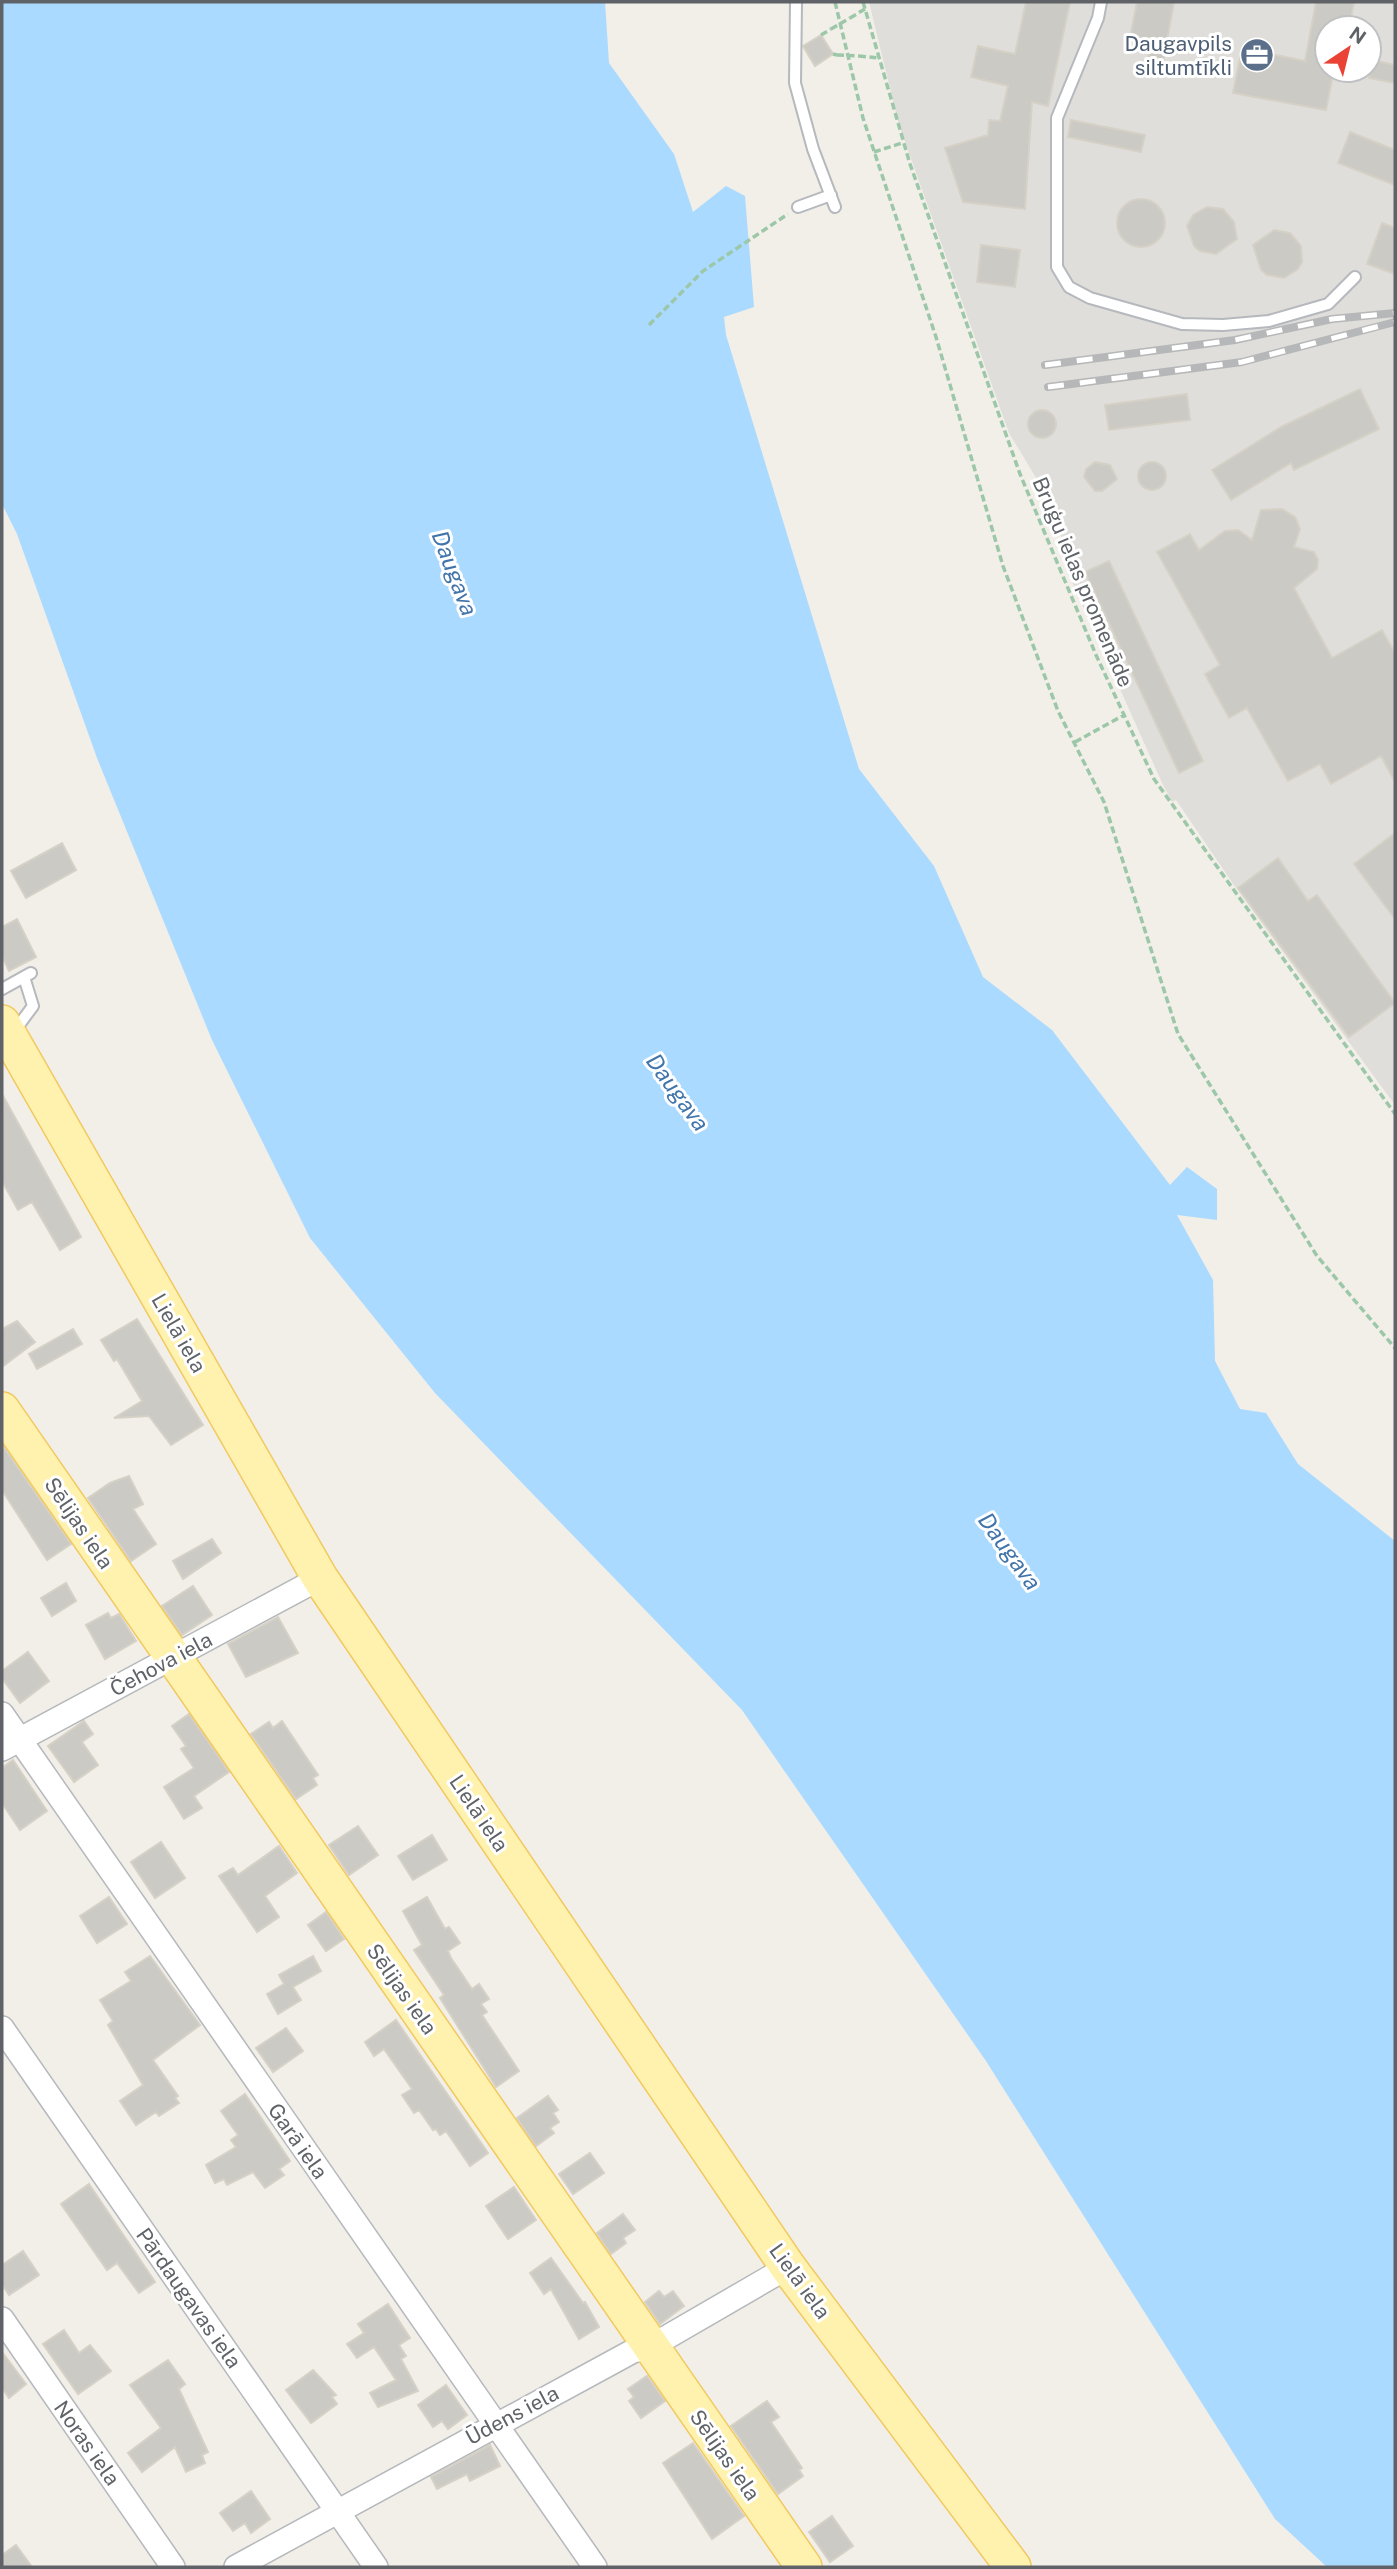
<svg xmlns="http://www.w3.org/2000/svg" width="1397" height="2569" font-family="'Public Sans',sans-serif">
	<rect width="100%" height="100%" fill="#f1efe8"/>
	<path fill="#e0deda" fill-rule="evenodd" d="M869,2H1395V1105L1236,888L1176,800L1172,802L1163,785L1064,564L1071,560L1035,476L1009,433L899,125ZM1327,28H1369V70H1327Z"/>
	<path fill="#aadaff" d="M2,2H605L609,63L674,154L693,212L726,186L745,196L754,307L724,317L726,335L859,769L934,866L983,977L1052,1030L1170,1185L1187,1167L1217,1189V1220L1177,1215L1213,1280L1215,1361L1240,1409L1266,1413L1298,1464L1395,1541V2567H1327L1275,2519L986,2061L742,1710L435,1393L310,1238L212,1040L97,758L17,534L2,504Z"/>
	<path fill="#cccac5" stroke="#d6d1c6" stroke-width="2" d="M1026,2H1070L1048,106L1032,102L1025,209L963,202L945,148L988,135L989,120L1000,121L1008,86L971,77L978,46L1015,54Z
		M1137,2H1174L1161,73L1146,70L1151,41L1130,38Z
		M1316,2H1354L1349,28H1327V70H1334L1326,110L1233,93L1242,48L1305,61Z
		M821,35L833,54L815,66L803,46Z
		M1373,60L1395,65V83L1369,78Z
		M1071,120L1145,135L1141,152L1068,137Z
		M1350,132L1395,150V185L1338,163Z
		M1117 223a24 24 0 1 1 48 0a24 24 0 1 1-48 0Z
		M1207,207L1223,209L1234,222L1237,239L1216,254L1200,251L1194,246L1187,226L1193,215Z
		M1382,223L1395,228V274L1367,264Z
		M1274,230L1290,233L1301,246L1302,262L1298,269L1284,278L1267,275L1261,270L1253,245Z
		M981,245L1020,250L1015,287L977,282Z
		M1360,389L1379,429L1294,470L1291,463L1231,500L1212,470L1281,427Z
		M1187,394L1190,420L1109,430L1105,405Z
		M1028 424a14 14 0 1 1 28 0a14 14 0 1 1-28 0Z
		M1138 476a14 14 0 1 1 28 0a14 14 0 1 1-28 0Z
		M1095,462L1110,465L1117,479L1102,491H1095L1084,477L1086,469Z
		M1282,509L1295,517L1300,529L1294,547L1314,552L1318,560L1317,569L1294,588L1332,658L1382,630L1395,653V782L1381,756L1331,784L1320,764L1288,781L1247,708L1229,718L1205,674L1220,665L1157,552L1190,534L1199,550L1225,531L1238,530L1252,540L1261,510Z
		M1109,561L1203,761L1179,773L1085,572Z
		M1395,833V919L1354,864Z
		M62,843L76,870L26,898L11,871Z
		M1278,858L1308,901L1317,895L1395,1003L1349,1037L1238,888Z
		M17,919L36,957L9,971L2,956V927Z
		M2,1094L81,1237L60,1250L32,1202L18,1210L2,1181Z
		M137,1319L203,1425L171,1445L149,1416L114,1418L142,1401L117,1359L114,1361L101,1340Z
		M17,1321L35,1342L2,1367V1329Z
		M73,1329L82,1344L37,1369L29,1354Z
		M2,1445L71,1544L47,1560L2,1490Z
		M129,1476L143,1504L133,1509L156,1544L131,1561L88,1498L110,1483Z
		M212,1539L221,1553L183,1579L173,1561Z
		M66,1583L76,1601L52,1616L41,1598Z
		M193,1586L212,1615L182,1635L162,1606Z
		M108,1613L111,1618L119,1614L136,1641L105,1659L86,1625Z
		M278,1617L298,1653L246,1677L228,1644Z
		M28,1652L49,1681L20,1703L2,1678V1671Z
		M189,1714L229,1772L194,1796L202,1808L184,1819L164,1787L194,1768L181,1749L186,1746L172,1726Z
		M84,1721L93,1734L82,1742L98,1765L74,1782L48,1746Z
		M282,1721L318,1775L313,1778L317,1785L296,1799L251,1734L269,1722L273,1728Z
		M13,1760L47,1811L20,1830L2,1803V1768Z
		M358,1826L378,1855L349,1875L329,1845Z
		M432,1835L447,1860L413,1880L398,1856Z
		M161,1842L185,1878L155,1898L131,1862Z
		M279,1846L297,1873L265,1896L279,1917L257,1932L219,1876L233,1868L238,1875Z
		M109,1897L127,1924L97,1943L80,1916Z
		M427,1897L445,1929L449,1927L460,1943L448,1951L451,1958L472,1989L479,1984L489,1999L481,2004L487,2012L482,2015L519,2071L496,2087L440,1998L444,1995L414,1950L422,1945L403,1911Z
		M326,1912L344,1939L326,1951L308,1925Z
		M150,1956L200,2025L153,2060L178,2096L175,2098L179,2103L159,2116L156,2112L136,2125L120,2101L143,2085L108,2025L113,2021L100,2000L131,1981L125,1972Z
		M313,1956L321,1971L293,1987L301,2000L278,2014L267,1994L284,1984L279,1975Z
		M396,2020L488,2153L470,2166L446,2131L440,2135L436,2129L433,2130L419,2110L414,2113L402,2095L412,2089L384,2049L374,2056L365,2042Z
		M286,2028L303,2051L273,2072L256,2048Z
		M245,2094L290,2161L279,2169L284,2175L265,2188L253,2172L227,2185L224,2179L215,2183L206,2165L236,2147L231,2140L238,2135L221,2111Z
		M548,2096L558,2110L553,2113L559,2122L550,2128L554,2133L536,2146L517,2118Z
		M590,2153L604,2173L573,2194L559,2174Z
		M89,2184L155,2282L139,2293L117,2263L107,2270L61,2204Z
		M514,2187L536,2220L508,2239L486,2206Z
		M623,2214L635,2230L623,2238L626,2243L611,2254L597,2233Z
		M23,2251L39,2275L9,2295L2,2284V2265Z
		M551,2258L583,2303L585,2302L599,2327L579,2339L551,2289L544,2294L530,2273Z
		M659,2291L664,2297L673,2291L684,2306L660,2324L645,2302Z
		M388,2304L410,2338L399,2345L406,2356L401,2359L418,2391L378,2407L370,2393L396,2380L374,2347L357,2358L347,2344L364,2333L358,2324Z
		M64,2330L79,2353L90,2345L111,2371L78,2394L43,2344Z
		M2,2352L26,2384L9,2398L2,2388Z
		M168,2360L185,2384L179,2389L208,2452L202,2455L205,2463L186,2472L175,2447L142,2472L128,2453L161,2428L130,2385Z
		M313,2370L336,2395L332,2397L337,2404L311,2423L286,2390Z
		M647,2376L665,2401L641,2418L629,2401L634,2397L628,2389Z
		M446,2385L467,2415L448,2429L442,2421L433,2427L418,2405Z
		M767,2401L779,2417L771,2422L802,2468L799,2470L803,2476L778,2494L731,2426Z
		M693,2443L744,2516L712,2539L663,2463Z
		M490,2445L500,2466L470,2481L467,2474L437,2489L431,2477Z
		M251,2491L270,2519L251,2533L245,2523L233,2531L220,2513Z
		M832,2516L853,2546L830,2562L809,2532Z
		M16,2545L27,2560L32,2567H2V2555Z"/>
	<g fill="none" stroke-linecap="round" stroke-linejoin="round">
		<g stroke="#b5b8bc" stroke-width="14">
			<path id="lane" d="M796,2L795,83L813,149L835,207
				M1101,2L1098,18L1057,118V267L1069,287L1090,298L1182,324L1223,325L1269,321L1328,304L1355,277
				M798,207L831,195
				M2,989L31,973
				M13,1033L33,1006L24,977"/>
		</g>
		<g stroke="#b5b8bc" stroke-width="26">
			<path id="street" d="M2,1714L595,2567
				M2,1749L320,1578
				M2,2028L376,2567
				M2,2319L173,2567
				M236,2567L633,2351L650,2347L788,2267"/>
		</g>
		<g stroke="#f2c960" stroke-width="38">
			<path id="primary" d="M2,1023L320,1578L788,2267L1013,2567
				M2,1410L804,2567"/>
		</g>
		<path stroke="#9cc7a9" stroke-width="3.5" stroke-dasharray="7 3.5" stroke-linecap="butt" d="M835,2L863,118L936,337L1003,566L1058,711L1104,802L1178,1034L1317,1256L1395,1348
			M863,2L910,164L1020,474L1096,655L1154,779L1395,1114
			M850,18L865,9
			M821,35L831,29
			M833,54L837,55
			M859,56L878,58
			M874,152L902,143
			M649,325L703,271L788,214
			M1075,742L1124,715"/>
		<use href="#lane" stroke="#fff" stroke-width="10"/>
		<use href="#street" stroke="#fff" stroke-width="23"/>
		<use href="#primary" stroke="#fff2af" stroke-width="35"/>
		<g stroke="#b6b7b8" stroke-width="8">
			<path id="rail" d="M1045,365L1235,340L1332,319L1395,313
				M1048,387L1242,362L1395,322"/>
		</g>
		<use href="#rail" stroke="#fff" stroke-width="5" stroke-dasharray="16" stroke-linecap="butt"/>
		<path stroke="#9cc7a9" stroke-width="3.5" stroke-dasharray="7 3.5" stroke-linecap="butt" d="M831,29L850,18
			M837,55L859,56"/>
	</g>
	<defs>
		<g id="office-disc" transform="scale(1.75)"><circle r="9.5" fill="#5c6f8a" stroke="#fff"/><path d="M-6-3h4V-5.5h4V-3h4V5H-6ZM-1-4.5V-3h2v-1.5ZM-6 0V1H6V0Z" fill="#fff"/></g>
	</defs>
	<g fill-rule="evenodd">
		<use href="#office-disc" x="1257" y="55"/>
	</g>
	<g text-anchor="middle" dominant-baseline="central" stroke-width="6" stroke-linejoin="round" paint-order="stroke">
		<g font-size="21" fill="#4e5e75" stroke="#fff" text-anchor="end">
			<text x="1232" y="43">Daugavpils<tspan x="1232" dy="24">siltumtīkli</tspan></text>
		</g>
		<g font-size="21" fill="#5f6368" stroke="#fff">
			<text transform="translate(1083 582) rotate(67)">Bruģu ielas promenāde</text>
			<text transform="translate(179 1333) rotate(60)">Lielā iela</text>
			<text transform="translate(79 1523) rotate(56)">Sēlijas iela</text>
			<text transform="translate(161 1664) rotate(-28)">Čehova iela</text>
			<text transform="translate(479 1813) rotate(56)">Lielā iela</text>
			<text transform="translate(402 1989) rotate(55)">Sēlijas iela</text>
			<text transform="translate(298 2141) rotate(55)">Garā iela</text>
			<text transform="translate(800 2281) rotate(54)">Lielā iela</text>
			<text transform="translate(189 2298) rotate(55)">Pārdaugavas iela</text>
			<text transform="translate(512 2415) rotate(-28)">Ūdens iela</text>
			<text transform="translate(87 2443) rotate(55)">Noras iela</text>
			<text transform="translate(725 2455) rotate(55)">Sēlijas iela</text>
		</g>
		<g font-size="23" font-style="italic" fill="#4174aa" stroke="#fff">
			<text transform="translate(455 573) rotate(69)">Daugava</text>
			<text transform="translate(678 1092) rotate(54)">Daugava</text>
			<text transform="translate(1010 1551) rotate(54)">Daugava</text>
		</g>
	</g>
	<rect width="1397" height="2569" fill="none" stroke="#5f6368" stroke-width="7"/>
	<g transform="translate(1348 49) rotate(35)"><circle r="33" fill="#ffffff" stroke="#bfc1c3" stroke-width="2"/>
	<path d="M0-5L12 26L0 18L-12 26Z" fill="#ea4335"/>
	<text y="-10" font-size="19" font-weight="bold" text-anchor="middle" fill="#5f6368">N</text>
	</g>
</svg>
